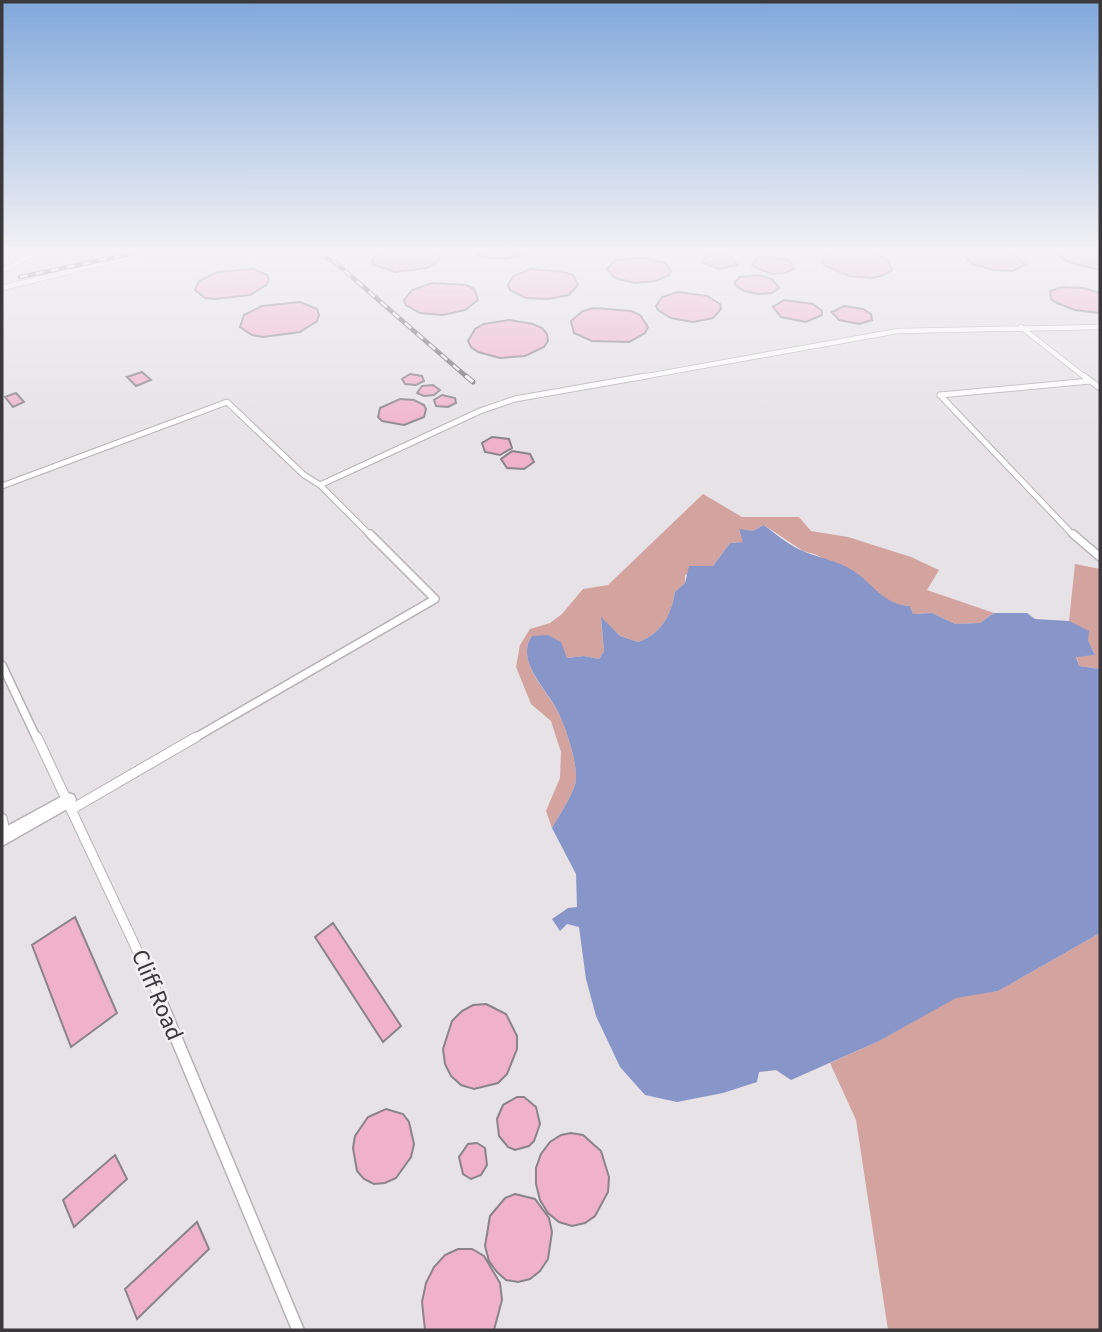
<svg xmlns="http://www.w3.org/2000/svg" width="1102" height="1332" font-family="'Source Sans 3',sans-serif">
	<rect width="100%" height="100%" fill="#e6e2e6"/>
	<path fill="#d3a3a0" d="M703,494L742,517H799L811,531L848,537L911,557L939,570L927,590L994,613L980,623L955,624L932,613L913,614L910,606L896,605L817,555L803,551L764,525L753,531L739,530L744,542L730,543L713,566L685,575V583L675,592C671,616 661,634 638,642L620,636L601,619L604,651L599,659L584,656L567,658L561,648L532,636C515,659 545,689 556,708C565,724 580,768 575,785C570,800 559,815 552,828L546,811L560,778L561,752L551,721L531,704L516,667L520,645L530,629L550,623L562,614L583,589L608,585Z
		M1075,564L1100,569V669L1079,666L1076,656L1095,655L1088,640L1069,621Z
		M1100,933V1330H888L856,1120L830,1063L879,1041L956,997L998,991Z"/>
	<path fill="#8895c8" d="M764,525C775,534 792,547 805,552C820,558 838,561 852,570C873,583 883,605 910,606L913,614L932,613L955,624L980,623L994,613H1027L1035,619L1069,621L1089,631L1088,640L1095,655L1076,657L1079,666L1100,669V933L998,991L956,998L879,1041L791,1080L776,1070L759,1072L757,1082L723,1093L677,1102L645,1095L620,1067L596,1016L586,979L579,927L567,924L560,931L552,919L568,908L577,907L576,874L552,828C559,815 570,800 575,785C580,768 565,724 556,708C545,688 515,659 532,636L548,635L561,642L567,658L584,656L599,659L604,651L601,617L620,636L638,642C661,634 671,616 675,592L685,583L689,566H713L730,543L743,542L739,529L753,531Z"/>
	<path fill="#f0b2c9" stroke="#8a8486" stroke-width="2" d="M377,253H438L440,255L439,260L427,268L395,272L373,264L372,260Z
		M474,253H527L505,259L484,257Z
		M827,253H873L888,260L892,270L881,276L872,278L849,276L824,265L822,260Z
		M964,253H1012L1025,264L1013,271L993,270L973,264L967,260Z
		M1100,253V270L1068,262L1055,253Z
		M717,254L733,258L737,265L719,269L702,262L707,256Z
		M767,256L788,260L792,263L794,269L785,273L772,274L752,266L756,258Z
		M641,257L665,263L671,271L669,275L656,281L635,283L615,278L607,269L614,261Z
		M253,269L267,275L269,280L266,285L250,295L215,299L205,298L195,290L199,281L217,272Z
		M531,269L565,272L573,275L578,285L569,295L548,299L526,298L510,290L508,285L513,276Z
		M759,275L772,279L779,288L772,293L758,294L744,291L735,285V282L740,277Z
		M432,283L466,285L474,289L478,300L465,310L443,315L420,313L406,305L404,300L412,290Z
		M1062,287L1083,288L1100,293V313L1075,310L1057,303L1051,299L1050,291Z
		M678,292L707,296L720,304L721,309L713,318L693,322L671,318L658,310L656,306L662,297Z
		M784,300L813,304L822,311V315L806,322L781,317L773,307Z
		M300,302L317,309L319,315L317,321L300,332L263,337L252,335L240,327L244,315L262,306Z
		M844,306L863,309L871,314L872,320L859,324L839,320L832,312Z
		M594,308L631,311L640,315L648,327L645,333L629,342L592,341L574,333L571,321L583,311Z
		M509,320L533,324L542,328L547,334L548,341L544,347L525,356L500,358L478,352L471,347L468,341L475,329L484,324Z
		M142,372L151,380L136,386L127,377Z
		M410,374L422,376L424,381L416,385L405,384L402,379Z
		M433,385L440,390L434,395L424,396L417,393L422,386Z
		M16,393L24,402L13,407L5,397Z
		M442,395L455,398L456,403L448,407L436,406L434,400Z
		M400,399L414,400L424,405L426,409L424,417L404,425L382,421L378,417L380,408Z
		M492,437L509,439L512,448L500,455L485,452L482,443Z
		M512,451L530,454L534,462L524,469L507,468L501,459Z
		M75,917L117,1013L71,1047L32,945Z
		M333,923L401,1026L383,1042L315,937Z
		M486,1004L506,1014L517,1036V1049L507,1074L498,1083L474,1089L461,1085L451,1076L445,1064L443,1049L452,1021L462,1011L473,1005Z
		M517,1097H524L536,1107L540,1124L534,1141L529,1146L515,1150L508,1147L499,1136L497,1119L503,1105Z
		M386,1109L403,1114L409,1122L414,1144L411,1157L396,1178L385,1183L374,1184L364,1179L357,1171L353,1148L355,1136L368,1117Z
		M571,1133L583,1135L601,1151L609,1177L608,1192L595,1216L585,1223L572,1226L559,1222L548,1213L540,1200L536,1184V1168L541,1154L550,1142L561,1135Z
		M477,1143L485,1148L487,1165L481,1175L471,1179L463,1174L459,1157L468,1144Z
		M115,1155L127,1179L74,1227L63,1200Z
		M515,1194L535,1199L549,1218L552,1232L548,1259L540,1271L530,1279L518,1282L506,1280L497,1272L489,1261L485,1246L490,1216L505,1198Z
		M197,1222L209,1249L137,1319L125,1289Z
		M458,1249H472L484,1256L500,1283L502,1300L494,1330H425L422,1302L426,1283L434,1267L445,1255Z"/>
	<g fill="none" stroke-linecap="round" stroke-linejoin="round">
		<g stroke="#b5b1b5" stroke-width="6">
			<path id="lane-far4" d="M2,271L35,253
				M2,288L145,253
				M1021,327L1086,378
				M636,378L898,331L1100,327"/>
		</g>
		<g stroke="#b5b1b5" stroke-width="7">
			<path id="lane-far3" d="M1084,376L1100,388
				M940,395L1074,536
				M940,395L1090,381
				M2,486L227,402L304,475L320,485
				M371,536L320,485L480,411L515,399L646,376"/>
		</g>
		<g stroke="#b5b1b5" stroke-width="10">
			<path id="lane-far2" d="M1073,534L1100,557
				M2,665L37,739
				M193,739L435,599L370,534"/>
		</g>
		<g stroke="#b5b1b5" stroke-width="11">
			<path id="lane-far1" d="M37,737L160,999
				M72,809L196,737
				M2,818L6,835"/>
		</g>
		<g stroke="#b5b1b5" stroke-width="14">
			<path id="lane" d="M159,997L298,1330"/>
		</g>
		<g stroke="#b5b1b5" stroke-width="3">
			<path id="street" d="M68,793L74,795L76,800L74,805L2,846V829Z"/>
		</g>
		<use href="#lane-far4" stroke="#fff" stroke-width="4.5"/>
		<use href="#lane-far3" stroke="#fff" stroke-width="5"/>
		<use href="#lane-far2" stroke="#fff" stroke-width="7"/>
		<use href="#lane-far1" stroke="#fff" stroke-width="9"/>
		<use href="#lane" stroke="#fff" stroke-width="11"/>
		<use href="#street" fill="#fff" fill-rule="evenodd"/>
		<g stroke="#6b686b" stroke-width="4.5">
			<path id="rail-far1" d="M318,253L336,263L468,378
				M20,277L135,253"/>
		</g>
		<g stroke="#6b686b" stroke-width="5">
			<path id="rail" d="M466,376L473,382"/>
		</g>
		<use href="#rail-far1" stroke="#f3eff3" stroke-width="2.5" stroke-dasharray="8" stroke-linecap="butt"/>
		<use href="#rail" stroke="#f3eff3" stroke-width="3.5" stroke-dasharray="10" stroke-linecap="butt"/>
	</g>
	<linearGradient id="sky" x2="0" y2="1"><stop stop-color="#81a8db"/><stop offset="0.57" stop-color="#f4f2f4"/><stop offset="1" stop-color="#f4f2f4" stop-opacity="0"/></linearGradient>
	<rect width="1102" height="440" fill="url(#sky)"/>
	<g text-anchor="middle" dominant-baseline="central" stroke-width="5" stroke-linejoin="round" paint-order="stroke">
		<g font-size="24" fill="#3a383a" stroke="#f3eff3">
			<text transform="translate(157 995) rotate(67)">Cliff Road</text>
		</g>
	</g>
	<rect width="1102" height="1332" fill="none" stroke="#3a383a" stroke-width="7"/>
</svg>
